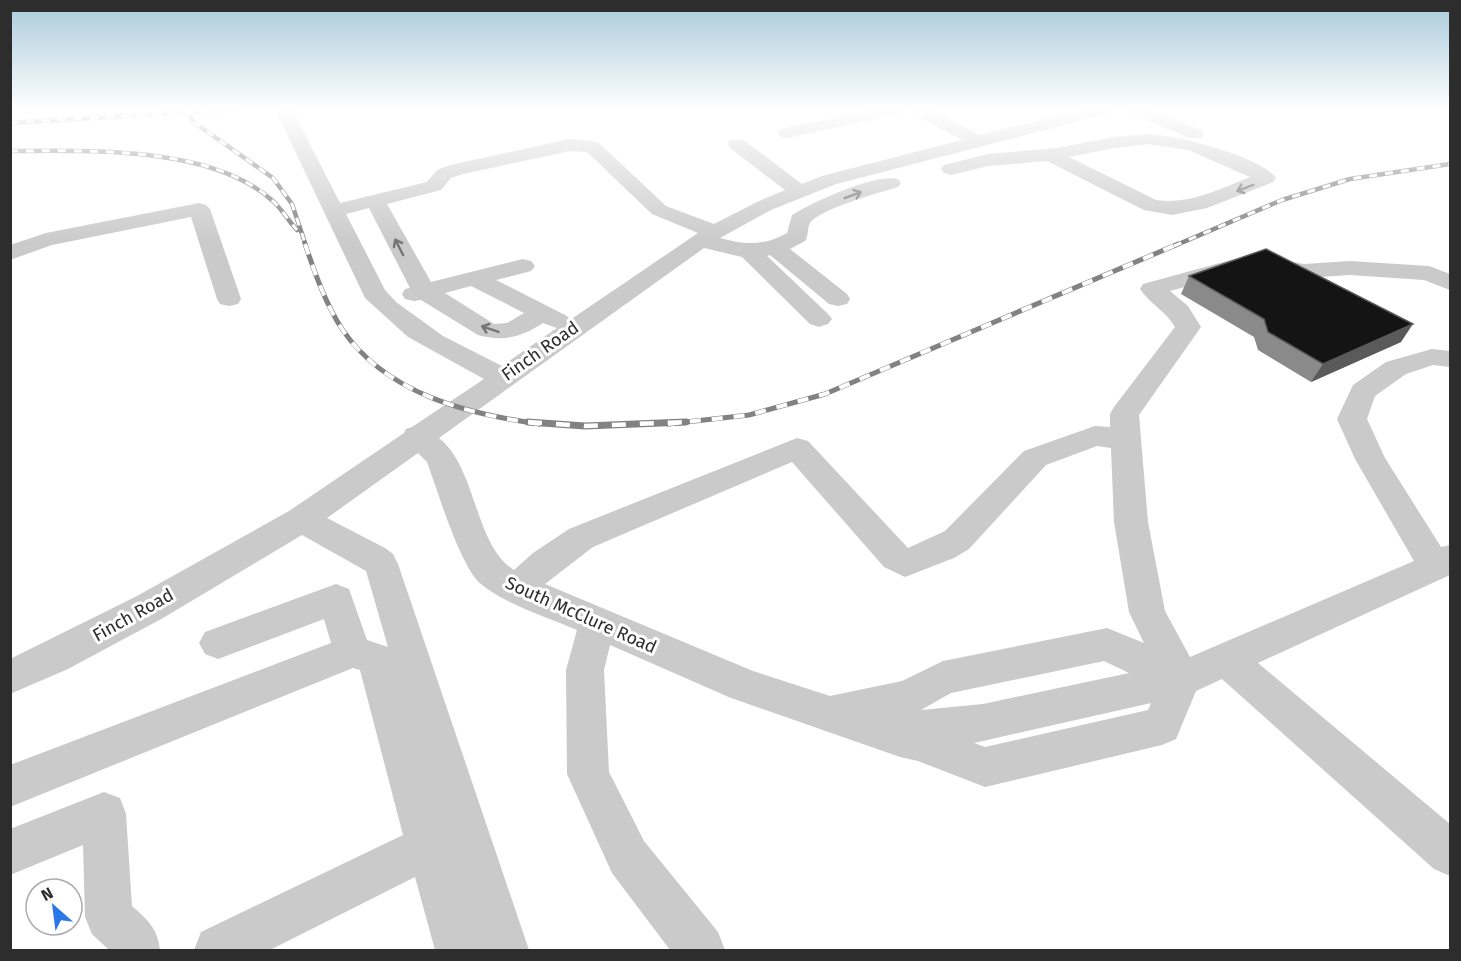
<svg xmlns="http://www.w3.org/2000/svg" width="1461" height="961" font-family="'Fira Sans',sans-serif">
	<rect width="100%" height="100%" fill="#fff"/>
	<g fill="none" stroke-linecap="round" stroke-linejoin="round">
		<path fill="#cacaca" fill-rule="evenodd" d="M275,109H292L340,203L427,182L437,170L450,165L570,139L592,141L599,143L666,206L714,224L757,202L785,190L730,148L728,144L730,140H744L802,184L822,176L962,140L911,113L909,109H929L980,135L1086,109H1114L1111,113L836,184L771,210L720,238C744,245 765,246 787,233L792,215C813,202 875,173 898,179L901,183L898,187C881,192 819,209 810,223C807,228 809,235 805,241L790,249L847,294L850,299L847,304L838,306L829,304L770,255L767,256L828,314L832,319L828,324L819,327L810,324L742,257L704,248L439,438C477,468 474,545 514,570L533,553L569,529L797,438L808,441L908,548L945,531L1024,451L1095,426L1110,427V414L1114,407L1175,327C1166,311 1150,304 1140,289L1143,284L1249,255L1304,264L1350,261L1429,266L1450,274V290L1424,280L1350,275L1304,278L1250,269L1170,291L1188,306L1201,327L1139,415L1148,522L1165,611L1190,657L1414,561L1355,459L1337,419L1353,385L1386,362L1432,349L1450,351V367L1433,365L1406,374L1375,396L1367,419L1385,458L1441,547L1450,545V575L1258,663L1450,824V876L1434,869L1222,679L1196,691L1176,739L1162,745L985,787L918,761L900,757L731,698L610,645L604,670L609,772L644,841L718,932L725,950H670L612,873L567,774L566,670L577,630C549,618 503,603 481,584C461,569 437,489 427,462L418,453L327,518L385,548L393,554L398,564L529,950H435L415,877L270,950H194L201,932L403,835L360,670L353,668L10,807V765L331,643L324,619L218,659L205,654L199,643L205,632L336,584L349,589L367,640L388,647L366,571L302,535L163,618L68,669L10,694V659L137,596L289,511L404,433L406,429L412,427L484,379L408,337L365,298ZM570,151L587,152L652,214L698,233L570,320L567,316L496,280L531,271L535,266L531,261L523,259L431,282L387,204L441,190L451,178L463,174ZM369,208L410,288L405,289L402,294L405,299L414,301L421,300L478,335C503,342 522,337 543,323L557,328L502,366L443,336L396,302L385,290L346,214ZM471,286L524,313L507,323L494,324L445,293ZM1097,446L1111,448L1114,522L1129,612L1144,643L1107,628L943,661L902,681L830,696L753,671L545,584L593,547L792,462L884,567L905,577L954,558L969,549L1046,465ZM1104,661L1129,673L983,704L921,710L951,693ZM1151,703L1148,710L985,747L974,743Z
			M874,109H905L902,113L787,138L781,137L778,133L781,129Z
			M1127,109H1150L1201,130L1204,134L1201,138H1189L1130,113Z
			M1148,134C1176,135 1260,156 1276,178L1273,182L1207,208L1172,215L1144,210L1047,161L988,166L951,175L944,173L941,169L944,165L988,154L1057,148L1114,137ZM1148,144L1188,150L1250,177C1219,189 1190,205 1156,200L1069,157L1114,148Z
			M199,203L206,205L210,209L241,299L238,304L229,306L220,304L217,299L191,217L52,245L10,260V245L46,233Z
			M104,792L120,798L126,814L132,906C147,919 158,929 160,950H109L92,934L85,917L83,845L10,875V829Z"/>
		<g stroke="#828282" stroke-width="4.5">
			<path id="rail-far2" d="M184,109L195,123L273,178L292,204L306,246
				M10,123L239,109
				M10,151C88,151 213,145 274,202C282,210 289,221 297,230
				M1174,246L1282,200L1350,179L1450,164"/>
		</g>
		<g stroke="#828282" stroke-width="5">
			<path id="rail-far1" d="M305,244C315,273 325,303 342,329C386,394 467,414 540,424
				M668,424L749,415L825,394L1178,244"/>
		</g>
		<g stroke="#828282" stroke-width="7">
			<path id="rail" d="M528,422L585,426L686,422"/>
		</g>
		<use href="#rail-far2" stroke="#fff" stroke-width="3" stroke-dasharray="8" stroke-linecap="butt"/>
		<use href="#rail-far1" stroke="#fff" stroke-width="4" stroke-dasharray="11" stroke-linecap="butt"/>
		<use href="#rail" stroke="#fff" stroke-width="4.5" stroke-dasharray="14" stroke-linecap="butt"/>
	</g>
	<path fill="#8a8a8a" d="M1189,276L1401,342L1311,382L1258,350L1254,337L1181,294Z"/>
	<path fill="#5a5a5a" d="M1413,324L1401,342L1311,382L1323,364Z"/>
	<path fill="#141414" stroke="#5a5a5a" stroke-width="1.5" d="M1266,249L1413,324L1323,364L1268,332L1264,319L1189,276Z"/>
	<defs><path id="oneway-shaft" d="M-6 0H5M1.5-3L5.5 0L1.5 3" fill="none" stroke-width="1.6" stroke-linecap="round" stroke-linejoin="round" transform="scale(1.5)"/></defs>
	<g stroke="#747474">
		<use href="#oneway-shaft" transform="translate(1245 188) rotate(160)"/>
		<use href="#oneway-shaft" transform="translate(853 195) rotate(-21)"/>
		<use href="#oneway-shaft" transform="translate(399 247) rotate(-117)"/>
		<use href="#oneway-shaft" transform="translate(490 329) rotate(-161)"/>
	</g>
	<linearGradient id="sky" x2="0" y2="1"><stop stop-color="#a8cada"/><stop offset="0.45" stop-color="#fff"/><stop offset="1" stop-color="#fff" stop-opacity="0"/></linearGradient>
	<rect width="1461" height="243" fill="url(#sky)"/>
	<g text-anchor="middle" dominant-baseline="central" stroke-width="6" stroke-linejoin="round" paint-order="stroke">
		<g font-size="18" fill="#2d2d2d" stroke="#fff">
			<text transform="translate(540 351) rotate(-35)">Finch Road</text>
			<text transform="translate(133 615) rotate(-29)">Finch Road</text>
			<text transform="translate(581 615) rotate(24)">South McClure Road</text>
		</g>
	</g>
	<rect width="1461" height="961" fill="none" stroke="#2d2d2d" stroke-width="24"/>
	<g transform="translate(54 907) rotate(332)"><circle r="28" fill="#ffffff" stroke="#ababab" stroke-width="1.5"/>
	<path d="M0-4.5L10 22L0 15L-10 22Z" fill="#2c77e7"/>
	<text y="-9" font-size="16" font-weight="bold" text-anchor="middle" fill="#2d2d2d">N</text>
	</g>
</svg>
